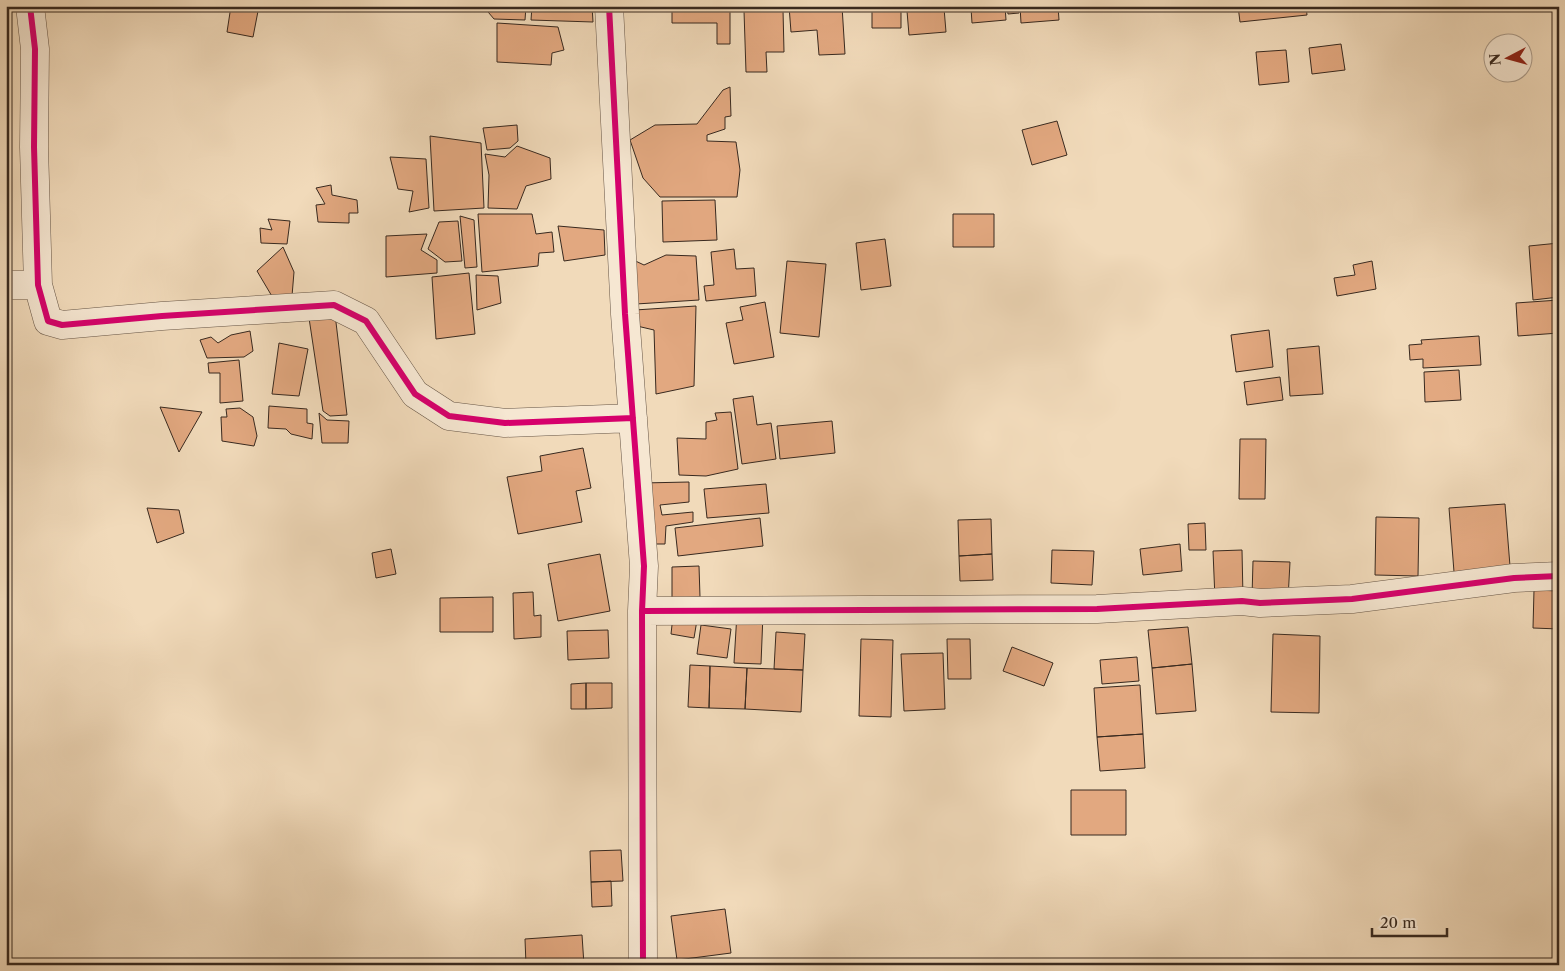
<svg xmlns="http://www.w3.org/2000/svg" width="1565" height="971" font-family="'Libre Caslon Text',serif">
	<rect width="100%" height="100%" fill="#f1daba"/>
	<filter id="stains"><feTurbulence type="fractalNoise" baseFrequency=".004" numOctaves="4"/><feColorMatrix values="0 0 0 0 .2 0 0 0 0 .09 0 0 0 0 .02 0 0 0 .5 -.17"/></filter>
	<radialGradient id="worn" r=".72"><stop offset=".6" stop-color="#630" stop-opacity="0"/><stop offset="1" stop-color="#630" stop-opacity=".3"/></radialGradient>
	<path fill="#e2a880" stroke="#38291f" d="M231,6H259L253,37L227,32Z
		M483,6H526L525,20L494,19Z
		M532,6H592L593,22L531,20Z
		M672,6H730V44H717V23H672Z
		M789,6H842L845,54L819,55L817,30L791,32Z
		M872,6H901V28H872Z
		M991,6H1005L1006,20L972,23L971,8Z
		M1007,6H1019V13L1008,14Z
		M1020,6H1058L1059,20L1021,23Z
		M1238,6H1306L1307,15L1240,22Z
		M944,8L946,32L909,35L907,11Z
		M783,10L784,52H766L767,72H746L744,11Z
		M497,23L558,27L564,50L552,53L551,65L497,62Z
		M1341,44L1345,70L1312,74L1309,48Z
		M1286,50L1289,82L1259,85L1256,52Z
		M730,87L731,116L725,117V129L707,135V141L736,142L740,170L737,197H660L643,178L630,140L655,125L697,124L723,90Z
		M1057,121L1067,155L1032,165L1022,130Z
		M517,125L518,141L510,148L487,150L483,128Z
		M430,136L481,143L484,208L434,211Z
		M517,146L550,158L551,179L526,186L517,209L488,208L489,175L485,154L505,157Z
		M390,157L426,159L429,208L409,212L413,191L398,189Z
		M331,185L332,195L357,200L358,213H349V223L318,222L316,205L325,204L316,188Z
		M715,200L717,240L663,242L662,201Z
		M478,214H532L536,234L552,232L554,252L539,253L538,266L482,272Z
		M953,214H994V247H953Z
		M460,216L474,220L477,267L465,268Z
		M268,219L290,221L287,244L261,243L260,228L272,230Z
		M458,221L462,261L445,262L428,249L439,222Z
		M558,226L604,230L605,255L564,261Z
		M427,234L421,250L437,260V273L386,277V236Z
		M885,239L891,286L861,290L856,243Z
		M1559,243V297L1533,300L1529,246Z
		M283,247L294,272L292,296L273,298L257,271Z
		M734,249L736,269L754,268L756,296L706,301L704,286L714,285L711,252Z
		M666,255L696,256L699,300L636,304L627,257L644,265Z
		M787,261L826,264L819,337L780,333Z
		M1372,261L1376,289L1337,296L1334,278L1355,275L1353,265Z
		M469,273L475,334L436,339L432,277Z
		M476,275L498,276L501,303L477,310Z
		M1559,300V333L1518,336L1516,303Z
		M765,302L774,357L734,364L726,323L743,320L740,307Z
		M696,306L694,386L656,394L654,330L637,326L635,310Z
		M335,314L347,415L330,416L323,411L309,318Z
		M1269,330L1273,367L1236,372L1231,335Z
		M250,331L253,351L244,357L207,358L200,340L211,337L218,343L231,335Z
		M1479,336L1481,365L1423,368V359L1410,360L1409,345L1422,344L1421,340Z
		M279,343L308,349L299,396L272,394Z
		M1319,346L1323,394L1290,396L1287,349Z
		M239,360L243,401L220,403V373H209L208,363Z
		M1459,370L1461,400L1425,402L1424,372Z
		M1280,377L1283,400L1247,405L1244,382Z
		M753,396L757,425L771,423L776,459L742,464L733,399Z
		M269,406L307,409V423L313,424L312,439L291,434L286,429L268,428Z
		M160,407L202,412L179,452Z
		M240,408L253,417L257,436L254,446L222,441L221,417H227L226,409Z
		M731,412L738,469L706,476L679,475L677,438L706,439V422L717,420L715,413Z
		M319,413L327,420L349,421L348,443H322Z
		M832,421L835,453L780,459L777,426Z
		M1240,439H1266L1265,499H1239Z
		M583,448L591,488L576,491L582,522L518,534L507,477L542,471L540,456Z
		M689,482V502L660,505L662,515L693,512V522L666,526L665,544H647L642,483Z
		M766,484L769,513L707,518L704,489Z
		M1505,504L1510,566L1454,572L1449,508Z
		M147,508L179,510L184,533L157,543Z
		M1376,517L1419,518L1418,576L1375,575Z
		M760,518L763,546L678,556L675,528Z
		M991,519L992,554L959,556L958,520Z
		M1205,523L1206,550H1189L1188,524Z
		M1180,544L1182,571L1143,575L1140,549Z
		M391,549L396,574L376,578L372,553Z
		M1052,550L1094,551L1092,585L1051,583Z
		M1242,550L1243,598L1215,599L1213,551Z
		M600,554L610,611L558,621L548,564Z
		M992,554L993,580L960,581L959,556Z
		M1253,561L1290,562L1288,599L1252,597Z
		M699,566L700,597L672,598V567Z
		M1534,590L1559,591V629L1533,628Z
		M533,592L534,616L541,615V637L514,639L513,593Z
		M493,597V632H440V598Z
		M737,613L763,614L761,664L734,663Z
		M673,616L697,620L694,638L671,634Z
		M701,625L731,629L727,658L697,654Z
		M1188,627L1192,664L1152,668L1148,630Z
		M608,630L609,658L568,660L567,631Z
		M776,632L805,634L803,670L774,669Z
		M1273,634L1320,636L1319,713L1271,712Z
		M861,639L893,640L891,717L859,716Z
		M947,639H970L971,679H948Z
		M1012,647L1053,663L1044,686L1003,671Z
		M943,653L945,709L904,711L901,654Z
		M1137,657L1139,681L1102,684L1100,660Z
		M1192,664L1196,711L1156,714L1152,668Z
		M690,665L710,666L709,708L688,707Z
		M710,666L747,668L745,709L709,708Z
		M747,668L803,670L801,712L745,709Z
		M586,683H612V708L586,709Z
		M586,683V709H571V684Z
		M1140,685L1143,734L1097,737L1094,688Z
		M1143,734L1145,768L1100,771L1097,737Z
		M1071,790H1126V835H1071Z
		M621,850L623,881L591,882L590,851Z
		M611,881L612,906L592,907L591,882Z
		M725,909L731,953L677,960L671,916Z
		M582,935L584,965H526L525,939Z"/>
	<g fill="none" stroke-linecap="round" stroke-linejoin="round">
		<g stroke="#665546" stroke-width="29">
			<path id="minor" d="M30,6L35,49L34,147L38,285L48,321L62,325L162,316L334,305L366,321L415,394L449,416L505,423L633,418
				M609,6L625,314L644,566L642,611L643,965
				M6,285H38
				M642,611L1097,609L1242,601L1260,603L1352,599L1514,578L1559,576"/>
		</g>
		<use href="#minor" stroke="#f6e7d2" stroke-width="28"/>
		<g stroke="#f6e7d2" stroke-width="9">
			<path id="cycleway" d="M30,6L35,49L34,147L38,285L48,321L62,325L162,316L334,305L366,321L415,394L449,416L505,423L633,418
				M609,6L625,314L644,566L642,611L643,965
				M642,611L1097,609L1242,601L1260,603L1352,599L1514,578L1559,576"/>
		</g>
		<use href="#cycleway" stroke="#d6006c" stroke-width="6"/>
	</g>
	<rect width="1565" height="971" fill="none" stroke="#f1daba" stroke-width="25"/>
	<rect x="8" y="8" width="1550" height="956" fill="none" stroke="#38291f" stroke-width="2.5"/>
	<rect x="12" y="12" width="1540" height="946" fill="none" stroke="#38291f"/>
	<g transform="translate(1508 58) rotate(264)"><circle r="24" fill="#f6e7d2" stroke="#aa9b8a"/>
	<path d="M0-4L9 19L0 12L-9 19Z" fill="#8f2418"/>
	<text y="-8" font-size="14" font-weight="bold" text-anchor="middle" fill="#38291f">N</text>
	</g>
	<path d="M1372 928v8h75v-8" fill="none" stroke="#38291f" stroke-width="2.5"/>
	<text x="1380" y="928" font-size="15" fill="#38291f" stroke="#f6e7d2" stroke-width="4" paint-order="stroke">20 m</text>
	<rect width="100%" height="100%" filter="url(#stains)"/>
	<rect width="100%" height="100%" fill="url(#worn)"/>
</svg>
